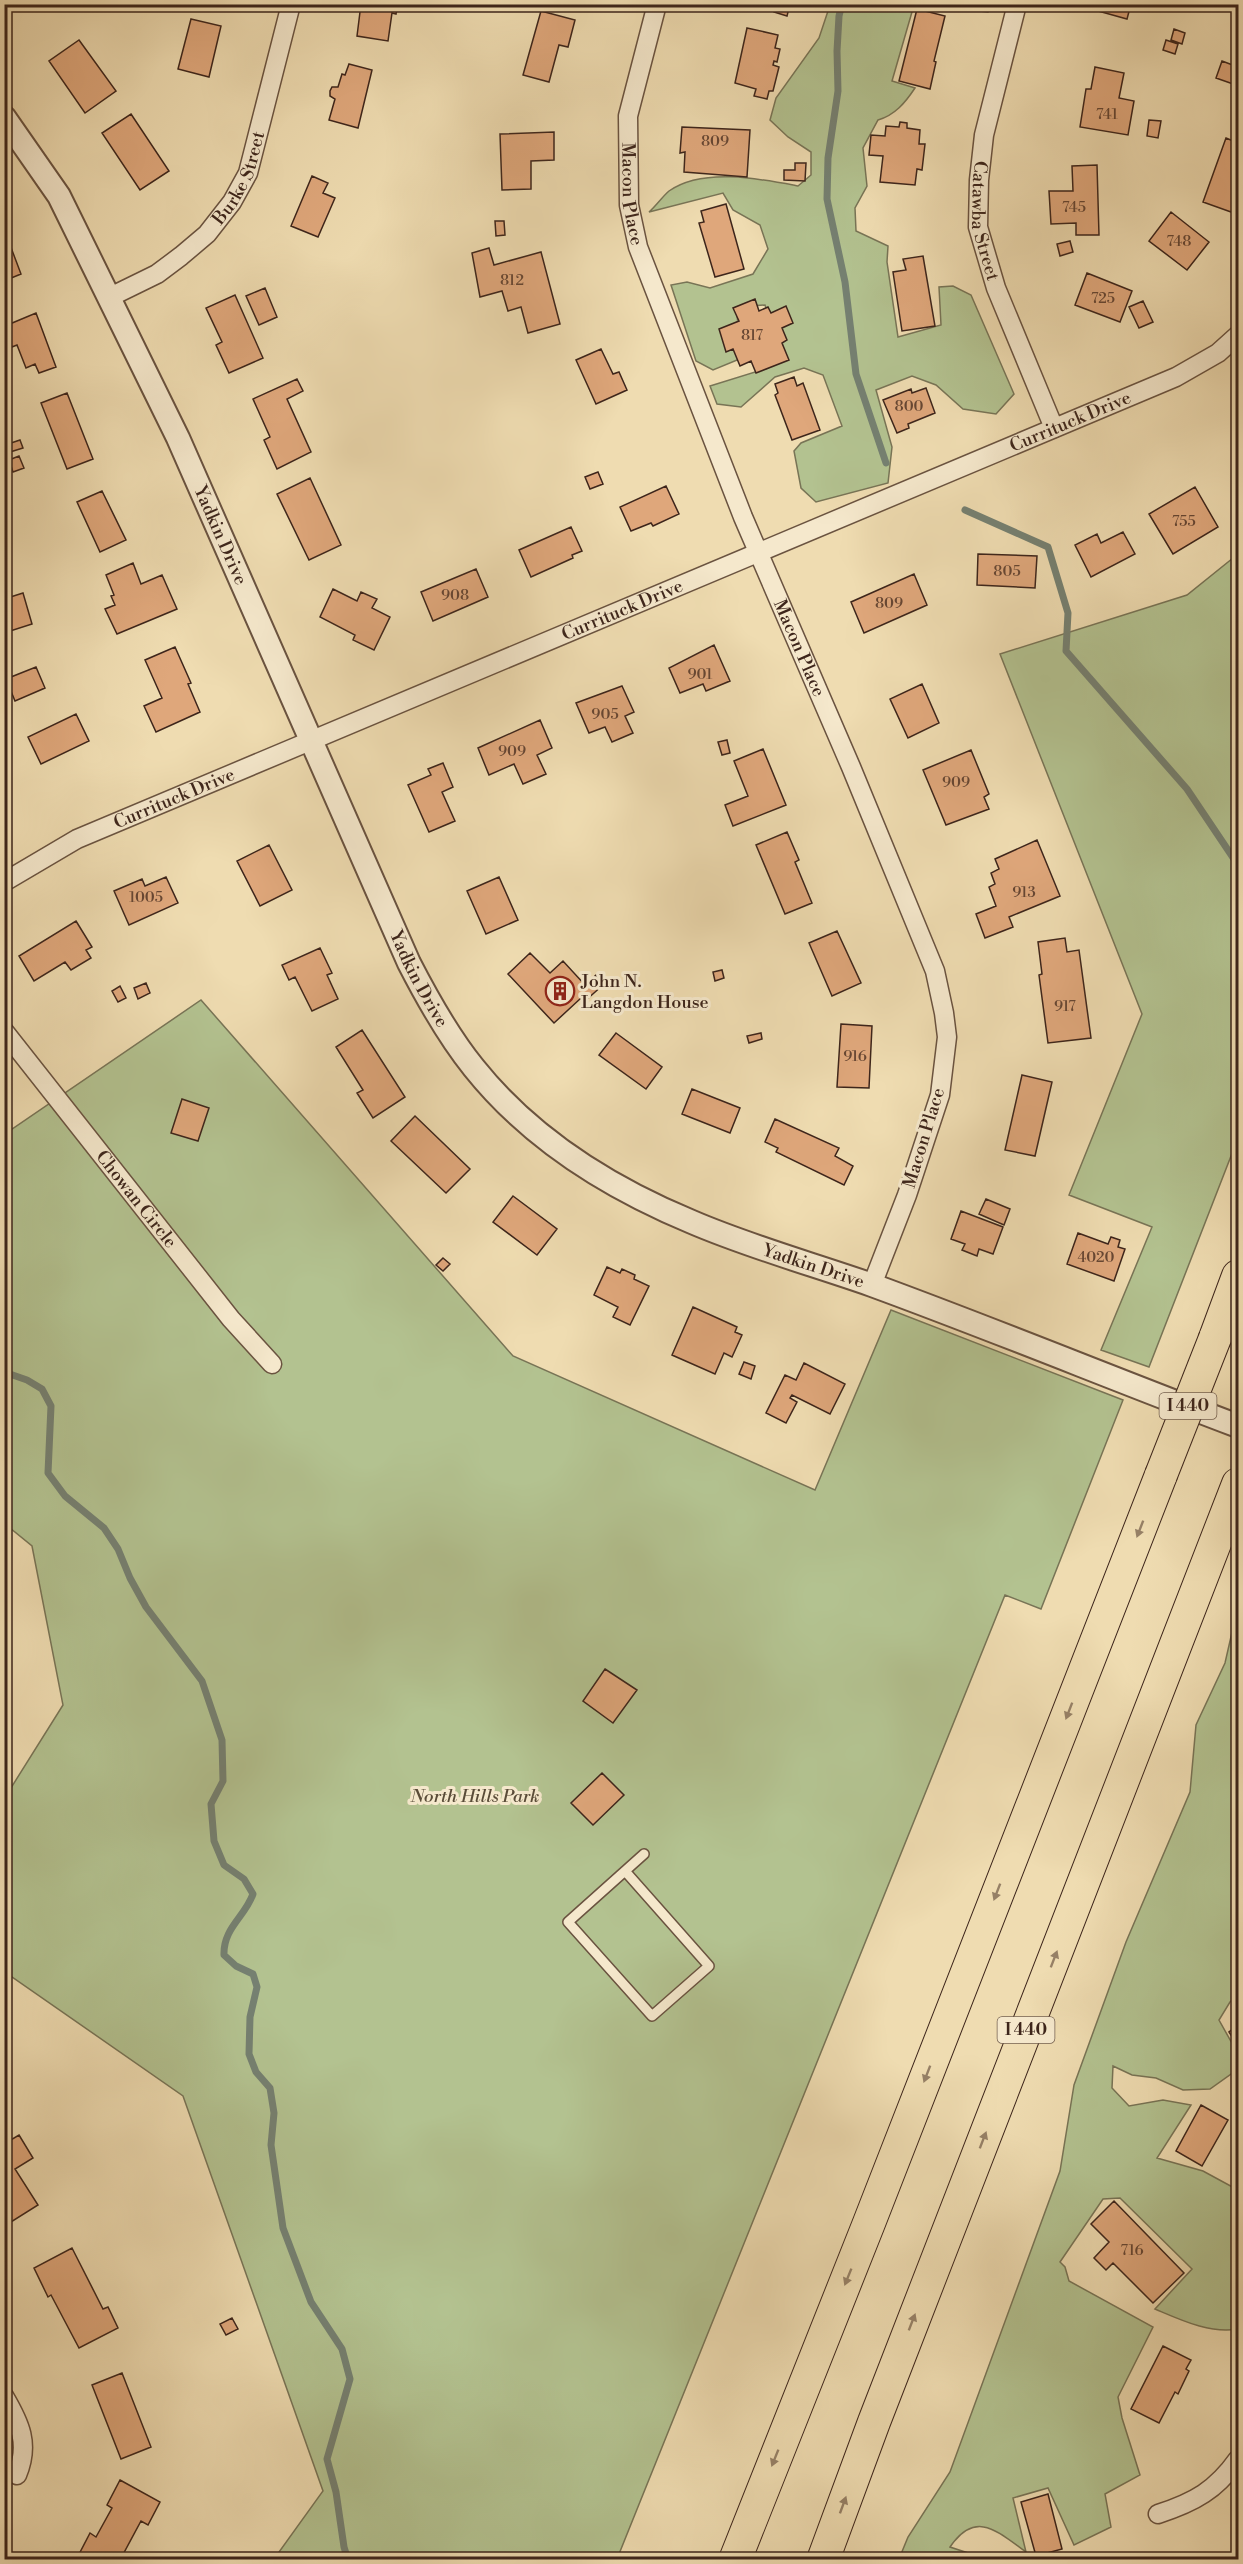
<svg xmlns="http://www.w3.org/2000/svg" width="1243" height="2564" font-family="'Libre Bodoni',serif">
	<rect width="100%" height="100%" fill="#efdcb1"/>
	<filter id="stains"><feTurbulence type="fractalNoise" baseFrequency=".00333" numOctaves="4"/><feColorMatrix values="0 0 0 0 .2 0 0 0 0 .09 0 0 0 0 .02 0 0 0 .5 -.17"/></filter>
	<radialGradient id="worn" r=".72"><stop offset=".6" stop-color="#630" stop-opacity="0"/><stop offset="1" stop-color="#630" stop-opacity=".3"/></radialGradient>
	<path fill="#b3c290" stroke="#787456" stroke-width="1.5" d="M830,5H914L892,81L915,88C905,103 895,115 878,120L863,148L867,186L855,208L856,231L888,246L887,262L898,337L941,325L939,287L953,286L971,295L1014,394L996,414L963,409L936,385L912,376L876,390L892,447L888,483L816,502L801,488L794,451L801,443L842,426L823,375L804,368L775,377L741,407L717,404L710,386L768,368L781,352L765,305L736,307L742,358L713,370L696,361L671,285L687,282L710,288L753,274L768,249L760,225L733,210L723,193L649,212C656,206 662,197 669,191C703,167 761,179 798,186L811,175V152L788,137L770,120L776,98L819,38Z
		M923,5H989L988,12Z
		M1238,554V1138L1149,1367L1101,1350L1152,1227L1069,1195L1142,1014L1000,654L1187,595Z
		M201,1000L513,1356L815,1490L891,1310L1123,1400L1041,1609L1005,1595L617,2559H274L323,2491L183,2096L5,1972L4,1799L63,1705L32,1546L5,1524V1134Z
		M1238,1606V1995L1230,2002L1219,2020L1238,2054V2069L1210,2089L1183,2090L1156,2078L1132,2075L1113,2066L1112,2088L1129,2106L1163,2100L1191,2105L1157,2158L1203,2171L1238,2190V2329C1210,2334 1181,2320 1155,2309L1192,2269L1120,2198L1103,2199L1060,2262L1065,2267L1069,2281L1153,2327L1118,2397L1122,2418L1140,2475L1105,2494L1111,2527L1074,2545L1048,2488L1013,2498L1026,2552C998,2532 976,2509 950,2547L968,2553L972,2559H899L908,2537L950,2472L1060,2171L1074,2085L1126,1942L1190,1792L1196,1725L1225,1663Z"/>
	<g fill="none" stroke-linecap="round" stroke-linejoin="round">
		<path stroke="#758071" stroke-width="7" d="M842,4L839,16L837,51L838,91L828,158L827,199L845,282L856,374L886,463
			M965,510L1048,547L1068,613L1066,651L1187,789L1238,865
			M4,1372L27,1380L42,1389L51,1406L48,1473L65,1496L104,1528L118,1549L130,1578L146,1607L202,1681L222,1740L223,1781L211,1804L214,1841L224,1865L244,1879L253,1894C245,1917 223,1928 224,1955L236,1966L253,1974L257,1987L250,2017L249,2054L256,2072L270,2088L274,2113L271,2145L283,2228L311,2302L342,2349L350,2379L327,2459L336,2492L344,2547L348,2560"/>
	</g>
	<path fill="#dfa77b" stroke="#3d251b" stroke-width="1.5" d="M361,4H398L396,14L392,13L388,41L357,36Z
		M761,4H790L787,16L774,12L775,8Z
		M1100,4H1131L1127,19L1098,11Z
		M917,9L945,16L934,61L936,62L930,89L899,81Z
		M541,11L575,20L568,47L559,45L549,82L523,75Z
		M191,19L221,26L209,77L178,69Z
		M747,28L778,35L775,48L780,49L777,62L774,61L773,65L779,67L773,91H769L767,99L754,96L756,89L735,83Z
		M1174,29L1185,33L1182,44L1171,40Z
		M79,40L116,91L85,113L49,61Z
		M1166,40L1178,44L1175,54L1163,50Z
		M1222,61L1238,67V93L1234,91L1236,85L1216,78Z
		M349,64L372,70L358,128L329,120L335,99L330,96V91L332,87H338L342,74L345,75Z
		M1095,67L1124,73L1119,98L1134,101L1128,135L1080,127L1086,89H1091Z
		M131,114L169,171L140,190L102,133Z
		M1149,120L1161,121L1158,138L1147,136Z
		M900,122L907,123V128L920,130L919,144H925L922,170L917,169L915,185L880,182L883,156L869,155L871,135L885,136L886,126L899,127Z
		M682,127L750,130L747,177L684,172L685,152L680,153Z
		M554,132V160L531,161V189L502,190L500,134Z
		M1226,138L1238,143V192L1231,212L1203,202Z
		M795,163H806L805,181L784,180V170H795Z
		M1097,165L1099,235H1076V223L1051,224L1049,191H1073L1072,166Z
		M312,176L328,183L323,193L335,198L318,237L291,226Z
		M726,204L744,269L715,277L699,223L704,222L701,211Z
		M1171,212L1209,242L1187,270L1149,241Z
		M495,221H504L505,235L496,236Z
		M4,229L21,274L4,281Z
		M1070,241L1073,252L1060,256L1057,244Z
		M489,248L494,265L541,252L560,324L528,333L521,307L508,311L502,291L480,297L472,253Z
		M923,256L935,326L902,331L893,272L906,270L903,259Z
		M1087,273L1132,291L1120,322L1075,305Z
		M265,288L277,317L259,325L246,296Z
		M235,295L263,358L229,373L216,345L222,342L206,308Z
		M755,299L759,311L768,307L771,313L786,306L793,323L782,328L787,340L782,343L789,360L756,373L751,361L740,366L733,349L726,352L719,329L739,321L733,308Z
		M1143,301L1153,322L1139,328L1129,307Z
		M36,313L56,367L39,373L35,364L26,368L17,345L12,347L5,326Z
		M601,349L613,374L619,372L627,390L596,404L576,360Z
		M794,377L797,386L803,383L820,430L792,440L775,395L778,393L775,384Z
		M297,379L303,391L287,399L311,452L277,469L264,440L270,437L253,399Z
		M926,388L935,413L908,424L909,428L897,433L883,400L911,389L912,393Z
		M67,393L93,459L67,469L41,403Z
		M20,440L23,448L10,452L8,444Z
		M19,456L24,468L13,472L9,460Z
		M598,472L603,484L590,489L585,477Z
		M310,478L341,545L309,560L277,494Z
		M666,486L679,514L653,526L651,523L631,531L620,507Z
		M1195,487L1218,527L1173,554L1149,514Z
		M102,491L126,540L100,552L77,502Z
		M571,527L582,551L572,555L573,558L531,577L519,550Z
		M1123,532L1135,554L1091,577L1075,545L1097,534L1101,543Z
		M978,554L1037,556L1035,588L977,585Z
		M133,563L141,584L162,575L177,609L117,634L105,609L115,605L111,596L114,595L106,575Z
		M476,569L488,597L433,621L421,592Z
		M914,574L927,605L864,633L851,602Z
		M333,589L357,601L361,592L377,599L372,608L390,617L374,650L353,640L355,635L320,617Z
		M23,593L32,624L4,633V599Z
		M714,645L730,681L706,691L703,684L680,693L669,668Z
		M175,647L191,683L188,684L200,712L156,732L144,706L162,698L145,660Z
		M36,667L45,688L15,701L6,679Z
		M922,684L939,723L908,738L890,699Z
		M622,686L634,712L625,716L633,733L612,742L605,727L589,733L576,703Z
		M76,714L89,741L41,764L28,737Z
		M540,720L552,748L537,755L546,774L523,784L514,764L489,775L478,748Z
		M727,740L730,753L722,755L718,742Z
		M763,749L786,805L733,826L725,805L748,796L734,761Z
		M971,750L989,794L984,797L989,809L946,825L923,770Z
		M443,763L453,787L442,792L455,821L429,832L408,785L431,775L428,769Z
		M787,832L799,860L795,862L812,903L785,914L756,845Z
		M1037,840L1060,896L1009,917L1013,927L985,938L976,914L996,906L989,887L995,884L991,873L999,869L995,859Z
		M269,845L292,890L260,906L237,861Z
		M166,877L178,903L129,925L114,891L142,879L145,886Z
		M499,877L518,920L486,934L467,891Z
		M76,921L92,947L86,950L91,958L71,970L65,962L34,981L19,956Z
		M837,931L861,983L832,996L809,943Z
		M1065,938L1067,952L1079,950L1091,1038L1048,1043L1039,975L1042,974L1038,942Z
		M320,948L332,973L327,975L338,999L312,1011L295,977L289,980L282,965Z
		M530,953L550,973L563,961L585,985L596,975L604,984L584,1002L581,998L554,1023L508,974Z
		M722,970L724,978L715,981L713,972Z
		M146,983L150,993L138,999L134,988Z
		M120,986L126,998L118,1002L112,991Z
		M841,1024L872,1026L869,1088L837,1087Z
		M362,1030L405,1097L373,1118L357,1093L363,1090L336,1047Z
		M616,1033L662,1067L646,1089L599,1055Z
		M761,1033L762,1039L749,1043L747,1036Z
		M1022,1075L1052,1082L1035,1156L1005,1150Z
		M692,1089L740,1108L730,1133L682,1114Z
		M182,1099L209,1108L198,1141L171,1133Z
		M415,1116L470,1169L446,1193L391,1141Z
		M775,1119L839,1148L835,1156L853,1166L844,1185L776,1152L778,1148L765,1142Z
		M513,1196L557,1229L537,1255L493,1222Z
		M986,1199L1010,1209L1004,1225L979,1214Z
		M961,1211L1003,1227L993,1254L979,1249L977,1256L962,1250L965,1244L951,1239Z
		M1078,1233L1108,1244L1111,1237L1120,1240L1118,1247L1125,1249L1114,1281L1067,1264Z
		M443,1258L450,1264L443,1271L436,1265Z
		M607,1267L620,1273L622,1269L635,1275L634,1279L649,1286L630,1325L613,1317L618,1307L594,1295Z
		M693,1307L737,1327L735,1332L742,1335L732,1357L724,1353L715,1374L672,1355Z
		M744,1362L755,1366L751,1379L739,1374Z
		M804,1363L845,1384L830,1414L792,1395L790,1398L797,1402L786,1423L766,1413L785,1375L796,1380Z
		M605,1669L637,1690L613,1723L583,1701Z
		M602,1773L624,1795L593,1825L571,1803Z
		M1238,2025V2046L1229,2032Z
		M1201,2105L1228,2120L1202,2166L1176,2151Z
		M19,2135L33,2158L15,2169L38,2205L11,2222L4,2212V2144Z
		M1114,2201L1184,2273L1153,2303L1113,2263L1106,2270L1094,2258L1109,2242L1091,2224Z
		M72,2248L103,2309L108,2307L118,2328L79,2348L51,2295L48,2297L34,2268Z
		M232,2318L238,2329L226,2335L220,2324Z
		M1163,2346L1191,2360L1186,2369L1189,2371L1178,2394L1175,2392L1159,2423L1131,2409Z
		M122,2373L151,2447L121,2459L92,2385Z
		M120,2480L160,2502L148,2525L141,2521L120,2560H76L90,2533L96,2537L112,2508L107,2505Z
		M1048,2494L1062,2549L1036,2556L1021,2502Z"/>
	<g fill="none" stroke-linecap="round" stroke-linejoin="round">
		<g stroke="#6a5340" stroke-width="12">
			<path id="service" d="M625,1871L709,1966L652,2016L568,1922L644,1854"/>
		</g>
		<g stroke="#6a5340" stroke-width="21">
			<g id="minor">
				<path id="s1" d="M657,4L628,116L629,205L638,247L743,517L851,767L935,971L944,1013L947,1037L940,1095L907,1195L872,1285"/>
				<path id="s2" d="M1017,4L984,135L979,180L978,227L996,288L1054,428"/>
				<path id="s3" d="M110,297L157,274L181,256L207,234L232,202L248,173L291,4"/>
				<path id="s4" d="M4,882L77,839L1176,377L1218,353L1238,335"/>
				<path id="s5" d="M4,1031L231,1319L272,1364"/>
				<path d="M4,2396C20,2423 30,2444 17,2475"/>
				<path d="M1158,2514C1195,2502 1216,2490 1238,2459"/>
			</g>
		</g>
		<g stroke="#6a5340" stroke-width="26">
			<g id="tertiary">
				<path id="s6" d="M4,117L59,196L178,438L409,963C428,1000 448,1036 474,1068C530,1138 610,1188 692,1222C750,1247 812,1264 872,1285C995,1330 1116,1380 1238,1426"/>
			</g>
		</g>
		<g stroke="#3d251b" stroke-width="34">
			<path id="motorway" d="M1215,1338L1238,1276
				M735,2560L869,2223L1161,1475
				M823,2560L874,2422L1238,1484"/>
		</g>
		<use href="#service" stroke="#f5e8cc" stroke-width="9"/>
		<use href="#minor" stroke="#f5e8cc" stroke-width="18"/>
		<use href="#tertiary" stroke="#f5e8cc" stroke-width="22"/>
		<use href="#motorway" stroke="#efdcb1" stroke-width="32"/>
		<g stroke="#3d251b" stroke-width="34" stroke-linecap="butt">
			<path id="motorway-bridge" d="M1161,1475L1215,1338"/>
		</g>
		<use href="#motorway-bridge" stroke="#efdcb1" stroke-width="32"/>
	</g>
	<defs><path id="oneway-solid" d="M-6-.8H1V-3.2L6.5 0L1 3.2V.8H-6Z" transform="scale(1.5)"/></defs>
	<g fill="#968066">
		<use href="#oneway-solid" transform="translate(1140 1529) rotate(111)"/>
		<use href="#oneway-solid" transform="translate(1069 1711) rotate(111)"/>
		<use href="#oneway-solid" transform="translate(997 1892) rotate(111)"/>
		<use href="#oneway-solid" transform="translate(1054 1959) rotate(-69)"/>
		<use href="#oneway-solid" transform="translate(927 2074) rotate(111)"/>
		<use href="#oneway-solid" transform="translate(983 2140) rotate(-69)"/>
		<use href="#oneway-solid" transform="translate(848 2277) rotate(112)"/>
		<use href="#oneway-solid" transform="translate(912 2322) rotate(-69)"/>
		<use href="#oneway-solid" transform="translate(775 2458) rotate(112)"/>
		<use href="#oneway-solid" transform="translate(843 2505) rotate(-70)"/>
	</g>
	<defs>
		<g id="building-ring" transform="scale(1.5)"><circle r="9.5" fill="#f5e8cc" stroke="#8f2418" stroke-width="1.5"/><path d="M-4-6H4V6H1V3H-1V6H-4ZM-2.5-4.3h1.7v1.8h-1.7ZM.8-4.3h1.7v1.8H.8ZM-2.5-1h1.7V.8h-1.7ZM.8-1h1.7V.8H.8Z" fill="#8f2418"/></g>
	</defs>
	<g fill-rule="evenodd">
		<use href="#building-ring" x="560" y="991"/>
	</g>
	<g text-anchor="middle" dominant-baseline="central" stroke-width="6" stroke-linejoin="round" paint-order="stroke">
		<g font-size="15" fill="#664633">
			<text x="1107" y="114">741</text>
			<text x="715" y="141">809</text>
			<text x="1074" y="207">745</text>
			<text x="1179" y="241">748</text>
			<text x="512" y="280">812</text>
			<text x="1103" y="298">725</text>
			<text x="752" y="335">817</text>
			<text x="909" y="406">800</text>
			<text x="1184" y="521">755</text>
			<text x="1007" y="571">805</text>
			<text x="455" y="595">908</text>
			<text x="889" y="603">809</text>
			<text x="700" y="674">901</text>
			<text x="605" y="714">905</text>
			<text x="512" y="751">909</text>
			<text x="956" y="782">909</text>
			<text x="1024" y="892">913</text>
			<text x="146" y="897">1005</text>
			<text x="1065" y="1006">917</text>
			<text x="855" y="1056">916</text>
			<text x="1096" y="1257">4020</text>
			<text x="1132" y="2250">716</text>
		</g>
		<g fill="#f5e8cc" stroke="#746050" stroke-width="1.5">
			<rect x="1159.5" y="1393" width="57" height="26" rx="4.5"/>
			<rect x="997.5" y="2017" width="57" height="26" rx="4.5"/>
		</g>
		<g font-size="16" font-weight="bold" fill="#3d251b">
			<text x="1188" y="1406">I 440</text>
			<text x="1026" y="2030">I 440</text>
		</g>
		<g font-size="18" fill="#3d251b" stroke="#f5e8cc">
			<text stroke="none"><textPath href="#s3" startOffset="182">Burke Street</textPath></text>
			<text stroke="none"><textPath href="#s1" startOffset="194">Macon Place</textPath></text>
			<text stroke="none"><textPath href="#s2" startOffset="222">Catawba Street</textPath></text>
			<text stroke="none"><textPath href="#s4" startOffset="1162">Currituck Drive</textPath></text>
			<text stroke="none"><textPath href="#s6" startOffset="472">Yadkin Drive</textPath></text>
			<text stroke="none"><textPath href="#s4" startOffset="676">Currituck Drive</textPath></text>
			<text stroke="none"><textPath href="#s1" startOffset="680">Macon Place</textPath></text>
			<text stroke="none"><textPath href="#s4" startOffset="190">Currituck Drive</textPath></text>
			<text stroke="none"><textPath href="#s6" startOffset="958">Yadkin Drive</textPath></text>
			<text transform="translate(924 1138) rotate(-73)">Macon Place</text>
			<text stroke="none"><textPath href="#s5" startOffset="214">Chowan Circle</textPath></text>
			<text stroke="none"><textPath href="#s6" startOffset="1462">Yadkin Drive</textPath></text>
		</g>
		<g font-size="18" fill="#3d251b" stroke="#f5e8cc" text-anchor="start">
			<text x="581" y="981">John N.<tspan x="581" dy="21">Langdon House</tspan></text>
		</g>
		<g font-size="18" font-style="italic" fill="#5a4c38" stroke="#f5e8cc">
			<text x="475" y="1796">North Hills Park</text>
		</g>
	</g>
	<rect width="1243" height="2564" fill="none" stroke="#efdcb1" stroke-width="24"/>
	<rect x="6" y="6" width="1231" height="2552" fill="none" stroke="#3d251b" stroke-width="3"/>
	<rect x="12" y="12" width="1219" height="2540" fill="none" stroke="#3d251b" stroke-width="1.5"/>
	<rect width="100%" height="100%" filter="url(#stains)"/>
	<rect width="100%" height="100%" fill="url(#worn)"/>
</svg>
